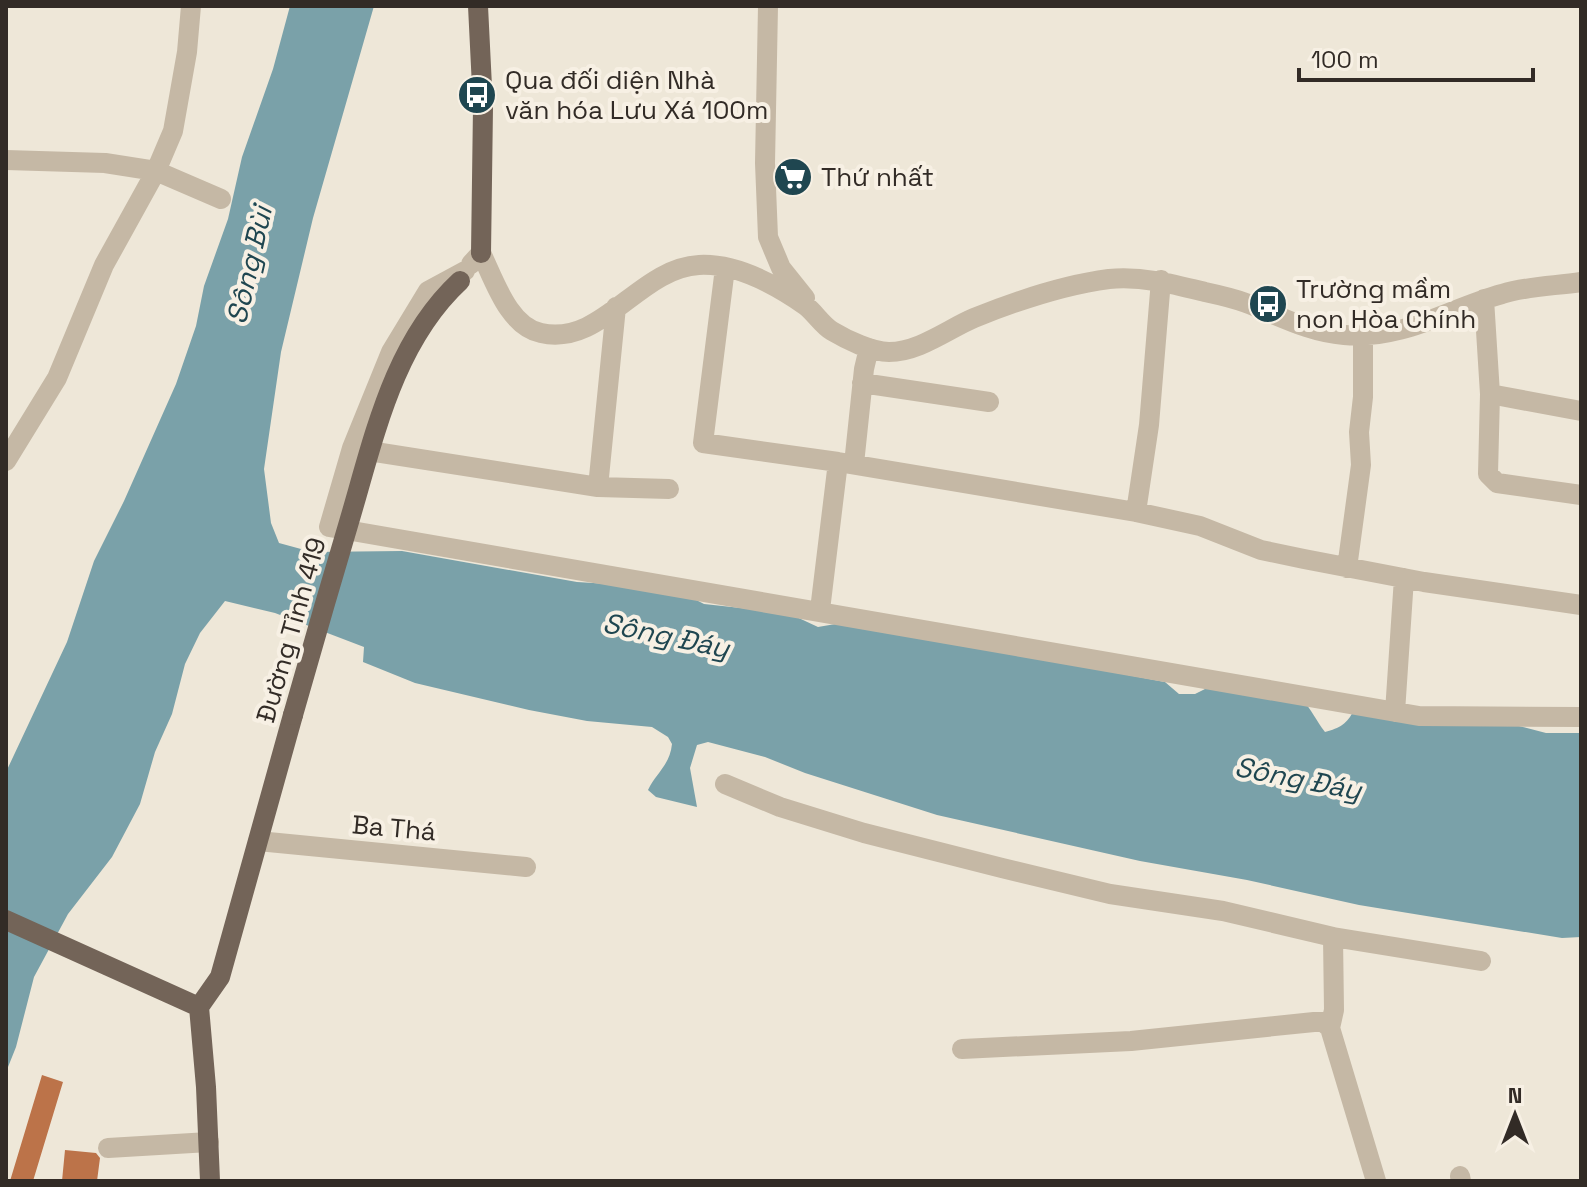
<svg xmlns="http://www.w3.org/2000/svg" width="1587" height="1187" font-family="'Space Grotesk',sans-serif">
	<rect width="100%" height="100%" fill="#eee7d8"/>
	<path fill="#7aa1a9" d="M290,6H374L313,218L281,352L264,469L271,523L279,543L312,552L402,551L577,582L673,588L704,604L788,613L818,627L847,622L1165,682L1179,694H1195L1207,688L1301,699C1312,709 1316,721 1325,732C1340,728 1347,724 1354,710L1515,725L1546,733H1581V937L1562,938L1359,905L1247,880L1140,861L937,815L805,773L765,757L708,742L697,745L690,768L697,807L656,797L648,790C656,773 670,765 672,744L668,737L652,727L587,721L529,710L415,683L363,662L364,647L275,613L225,601L200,633L185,664L172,714L155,752L140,804L112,857L68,914L34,977L16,1047L6,1072V772L67,642L94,561L124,501L176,384L196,326L204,286L228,219L242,157L273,69Z"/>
	<path fill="#bc7349" d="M42,1075L63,1082L33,1181H10Z
		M65,1150L96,1153L100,1158L97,1181H62Z"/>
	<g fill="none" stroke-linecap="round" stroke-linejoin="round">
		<path stroke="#c5b8a5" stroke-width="20" d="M768,6L765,163L768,237L781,268L805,298
			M6,160L105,163L156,171L221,199
			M471,264L481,253C494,279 508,326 541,333C602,347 639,268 699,265C736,263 776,285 806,306C815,313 822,325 832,331C847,340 872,352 889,352C919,352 948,329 974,318C1016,301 1063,285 1109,279C1143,276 1173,284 1205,292C1219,295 1233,298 1246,303C1280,316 1308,332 1344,335C1404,340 1448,309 1502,294C1527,286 1555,286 1581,282
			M725,268L703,443L838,462L1136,512L1200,526L1261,550L1304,559L1424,582L1581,605
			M465,271L428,291L391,352L352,448L329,527L1419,716L1581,717
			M1484,299L1490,394L1488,474L1497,483L1581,495
			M862,383L989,402
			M1490,394L1581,411
			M356,449L598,487L669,489
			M6,461L57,378L104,265L156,171L173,131L187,52L191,6
			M854,464L864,369L869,348
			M598,487L616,307
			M1136,512L1149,425L1161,280
			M1347,568L1361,465L1359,432L1363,397V335
			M820,610L838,462
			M1395,712L1404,578
			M725,784L780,807L864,833L1002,868L1110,894L1223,911L1333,937L1334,1010L1330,1028L1376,1181
			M258,841L526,867
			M1333,937L1481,961
			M962,1049L1131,1041L1314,1022H1323L1330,1028
			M108,1148L209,1142
			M1460,1176L1461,1181"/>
		<path stroke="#736458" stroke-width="20" d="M478,6L483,107L481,253
			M6,920L199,1007
			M199,1007L220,977L293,715
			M199,1007L206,1087L210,1181"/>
		<path stroke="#736458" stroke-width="20" d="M293,715C311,651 330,586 349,522C374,438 393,343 460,281"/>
	</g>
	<defs>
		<g id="bus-disc" transform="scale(2)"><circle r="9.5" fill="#1f4650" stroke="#f7f0e4"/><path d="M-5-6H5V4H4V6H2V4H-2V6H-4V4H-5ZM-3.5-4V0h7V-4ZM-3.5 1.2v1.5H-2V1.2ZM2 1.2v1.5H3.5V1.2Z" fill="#fff"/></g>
		<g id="supermarket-disc" transform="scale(2)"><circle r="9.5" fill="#1f4650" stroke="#f7f0e4"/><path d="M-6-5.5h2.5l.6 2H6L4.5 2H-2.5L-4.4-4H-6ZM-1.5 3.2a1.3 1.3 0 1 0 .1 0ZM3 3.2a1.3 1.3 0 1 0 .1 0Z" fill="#fff"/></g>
	</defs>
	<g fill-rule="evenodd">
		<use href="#bus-disc" x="477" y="95"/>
		<use href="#supermarket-disc" x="793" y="177"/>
		<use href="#bus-disc" x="1268" y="304"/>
	</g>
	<g text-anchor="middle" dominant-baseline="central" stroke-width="8" stroke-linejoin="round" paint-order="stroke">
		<g font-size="26" fill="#322b26" stroke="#f7f0e4" text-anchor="start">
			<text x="505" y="80">Qua đối diện Nhà<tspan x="505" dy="30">văn hóa Lưu Xá 100m</tspan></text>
			<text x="821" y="177">Thứ nhất</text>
			<text x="1296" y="289">Trường mầm<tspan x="1296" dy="30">non Hòa Chính</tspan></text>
		</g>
		<g font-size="26" fill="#322b26" stroke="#f7f0e4">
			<text transform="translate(291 630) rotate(-74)">Đường Tỉnh 419</text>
			<text transform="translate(394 828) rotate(5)">Ba Thá</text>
		</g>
		<g font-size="28" font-style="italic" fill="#1f4650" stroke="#f7f0e4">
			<text transform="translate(249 265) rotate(-77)">Sông Bùi</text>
			<text transform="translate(666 635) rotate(12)">Sông Đáy</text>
			<text transform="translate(1298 778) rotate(11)">Sông Đáy</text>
		</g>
	</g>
	<rect width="1587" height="1187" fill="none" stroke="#322b26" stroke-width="16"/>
	<g transform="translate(1515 1115)" stroke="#f7f0e4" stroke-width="6" paint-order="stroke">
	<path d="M0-6L14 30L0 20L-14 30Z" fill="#322b26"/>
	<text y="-12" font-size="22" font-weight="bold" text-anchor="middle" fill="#322b26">N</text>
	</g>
	<path d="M1299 68v12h234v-12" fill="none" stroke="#322b26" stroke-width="4"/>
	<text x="1311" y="68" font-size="24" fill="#322b26" stroke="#f7f0e4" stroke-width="6" paint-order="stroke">100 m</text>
</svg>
